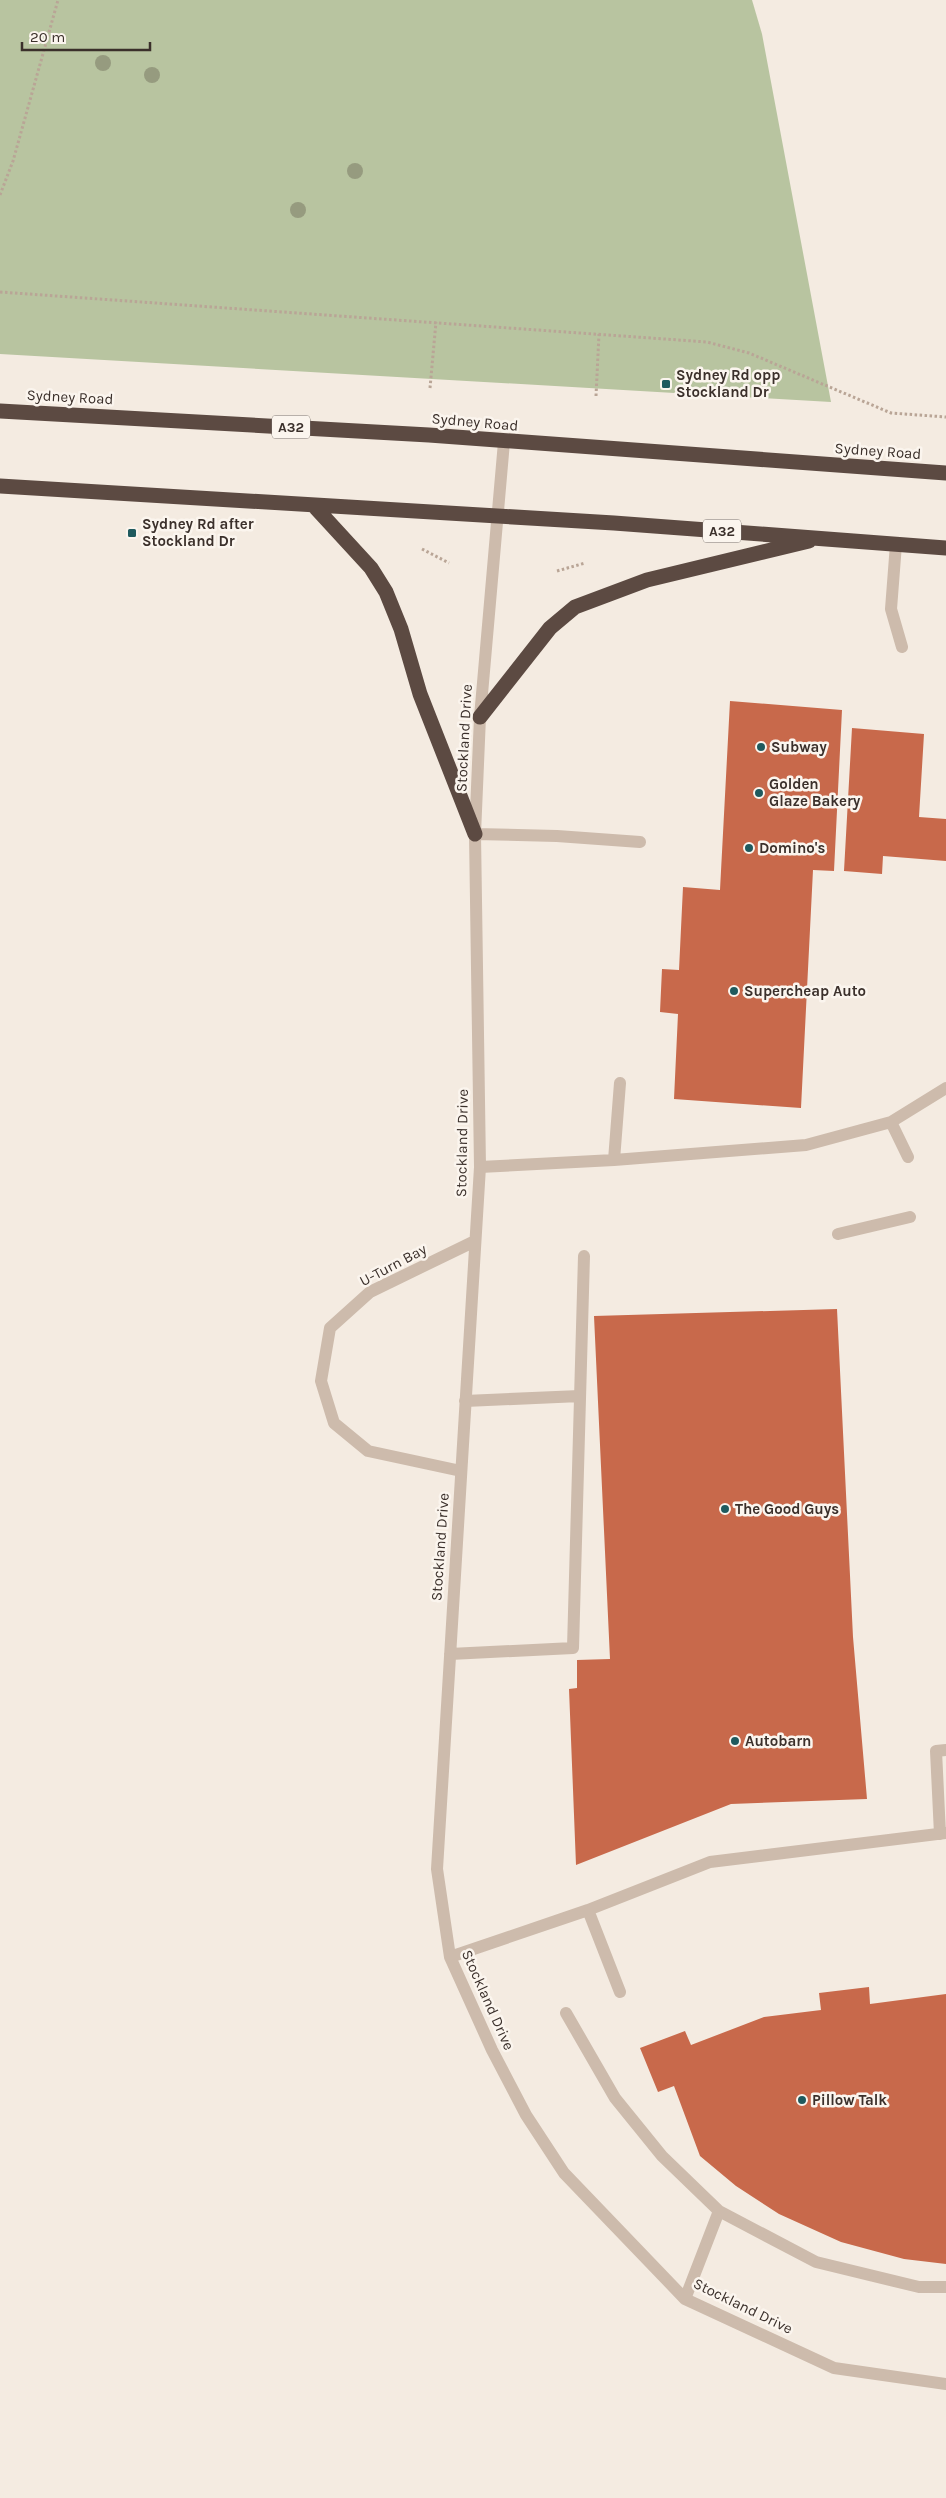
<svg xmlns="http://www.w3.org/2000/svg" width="946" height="2498" font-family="Karla,sans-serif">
	<rect width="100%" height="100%" fill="#f4ebe1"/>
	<path fill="#b8c4a0" d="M0,0H752L762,34L831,402L0,354Z"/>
	<path fill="#c8694b" d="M730,701L842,710L834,871L813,870L801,1108L674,1099L678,1014L660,1012L662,969L679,970L683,887L720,890Z
		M852,728L924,734L919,817L946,819V861L883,856L882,874L844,871Z
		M837,1309L853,1637L867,1799L731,1804L576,1865L569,1689L577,1688V1660L610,1659L594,1316Z
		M869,1987L870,2004L946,1994V2264L904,2259L841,2242L779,2214L736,2186L700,2156L674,2086L658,2092L640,2048L685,2031L691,2045L764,2017L821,2010L819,1993Z"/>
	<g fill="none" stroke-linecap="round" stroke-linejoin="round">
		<path stroke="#b9a596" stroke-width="3" stroke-dasharray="2.5 2.5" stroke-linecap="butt" d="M0,195L13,161L58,0
			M0,292L707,342L749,353L891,413L946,417
			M430,388L436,322
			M596,396L599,334
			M422,549L449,563
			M557,571L585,563"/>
		<path stroke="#cdbbac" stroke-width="12" d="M504,442L480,717L475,834L480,1167L437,1869L450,1957L492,2050L526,2115L564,2173L685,2299L834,2368L946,2384
			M896,544L891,609L902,647
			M475,834L557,836L640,842
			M891,1122L908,1157
			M614,1160L620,1083
			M480,1167L614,1160L806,1145L891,1122L946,1088
			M838,1234L910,1217
			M465,1401L580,1396
			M461,1471L368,1451L334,1423L321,1381L330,1328L370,1292L475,1241
			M450,1654L573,1648L584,1256
			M940,1834L936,1751L946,1750
			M588,1910L620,1992
			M450,1957L588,1910L710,1862L946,1833
			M566,2013L615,2098L662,2156L719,2211L816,2262L919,2287H946
			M685,2299L719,2211"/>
		<path stroke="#5c4a42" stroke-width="15" d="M0,411L429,435L946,473
			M0,486L614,523L946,548
			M314,506L371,568L386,592L401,629L420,694L475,834
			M480,717L550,628L575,607L647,580L809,541"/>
	</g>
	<g fill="#969b7f">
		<circle cx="103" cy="63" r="8"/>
		<circle cx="152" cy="75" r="8"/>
		<circle cx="355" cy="171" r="8"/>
		<circle cx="298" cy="210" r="8"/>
	</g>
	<g fill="#1f5a5e" stroke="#fbf5ee" stroke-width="2">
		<rect x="661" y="379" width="10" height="10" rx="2.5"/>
		<rect x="127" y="528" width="10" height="10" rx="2.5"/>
		<circle cx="761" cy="747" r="5"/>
		<circle cx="759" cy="793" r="5"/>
		<circle cx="749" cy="848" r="5"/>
		<circle cx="734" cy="991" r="5"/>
		<circle cx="725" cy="1509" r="5"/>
		<circle cx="735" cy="1741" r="5"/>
		<circle cx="802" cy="2100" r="5"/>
	</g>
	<g text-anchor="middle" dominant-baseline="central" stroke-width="5" stroke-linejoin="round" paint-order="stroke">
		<g fill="#fbf5ee" stroke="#756b66" stroke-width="1">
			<rect x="272" y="415.5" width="38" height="23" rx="4"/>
			<rect x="703" y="519.5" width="38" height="23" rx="4"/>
		</g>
		<g font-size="14" font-weight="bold" fill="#3b302b">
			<text x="291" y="427">A32</text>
			<text x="722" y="531">A32</text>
		</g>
		<g font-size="15" font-weight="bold" fill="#3b302b" stroke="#fbf5ee" text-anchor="start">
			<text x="676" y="375">Sydney Rd opp<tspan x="676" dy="17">Stockland Dr</tspan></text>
			<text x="142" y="524">Sydney Rd after<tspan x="142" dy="17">Stockland Dr</tspan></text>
			<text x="771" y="747">Subway</text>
			<text x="769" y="784">Golden<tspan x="769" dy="17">Glaze Bakery</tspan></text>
			<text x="759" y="848">Domino's</text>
			<text x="744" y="991">Supercheap Auto</text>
			<text x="735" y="1509">The Good Guys</text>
			<text x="745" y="1741">Autobarn</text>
			<text x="812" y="2100">Pillow Talk</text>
		</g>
		<g font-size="15" fill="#3b302b" stroke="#fbf5ee">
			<text transform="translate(70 397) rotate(3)">Sydney Road</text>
			<text transform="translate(475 422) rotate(5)">Sydney Road</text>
			<text transform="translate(878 451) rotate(4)">Sydney Road</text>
			<text transform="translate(464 738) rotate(-87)">Stockland Drive</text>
			<text transform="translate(462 1143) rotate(-89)">Stockland Drive</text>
			<text transform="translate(393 1265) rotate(-28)">U-Turn Bay</text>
			<text transform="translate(440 1547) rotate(-86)">Stockland Drive</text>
			<text transform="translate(488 2000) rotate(66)">Stockland Drive</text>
			<text transform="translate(743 2306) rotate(26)">Stockland Drive</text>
		</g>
	</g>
	<path d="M22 42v8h128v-8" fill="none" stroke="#3b302b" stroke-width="2.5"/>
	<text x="30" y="42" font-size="15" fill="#3b302b" stroke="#fbf5ee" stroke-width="4" paint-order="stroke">20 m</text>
</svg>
